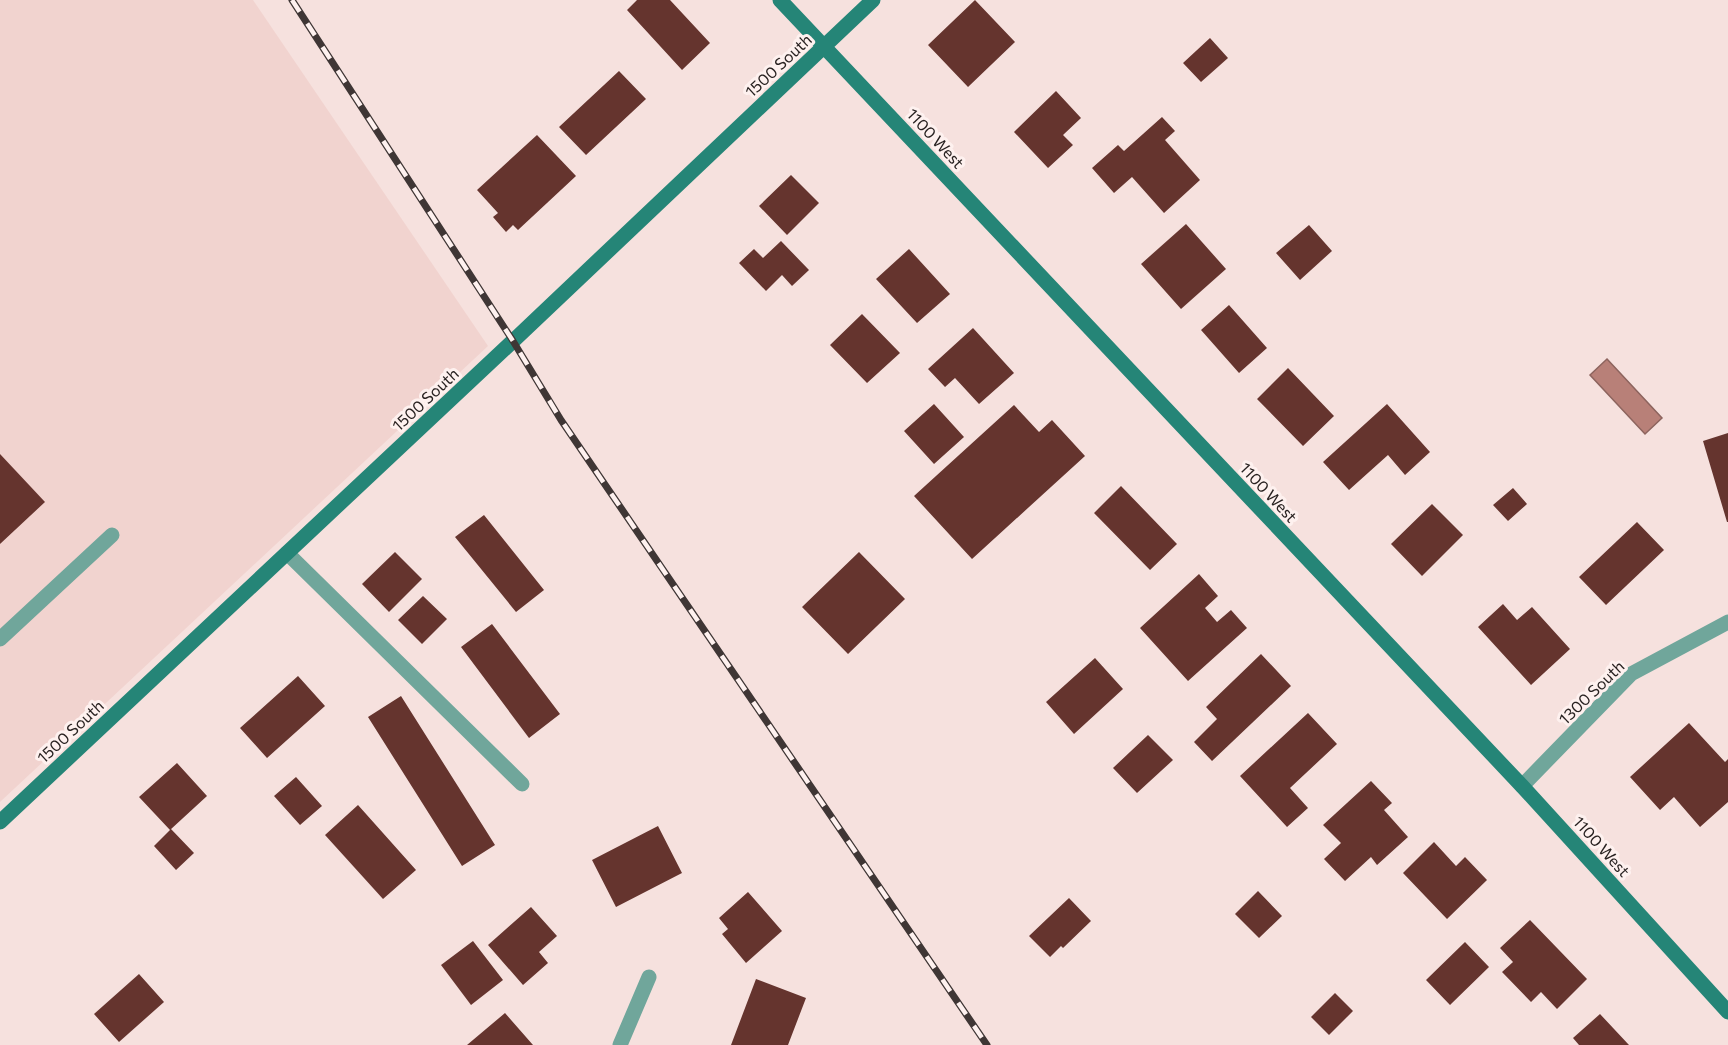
<svg xmlns="http://www.w3.org/2000/svg" width="1728" height="1045" font-family="Commissioner,sans-serif">
	<rect width="100%" height="100%" fill="#f6e1de"/>
	<path fill="#f1d3cf" d="M0,0H253L488,346L0,802Z"/>
	<path fill="#b88078" stroke="#8d645e" stroke-width="1.5" d="M1607,359L1662,418L1645,434L1590,375Z"/>
	<path fill="#65342e" d="M637,0H670L710,43L682,70L627,10Z
		M975,0L1015,42L968,87L928,45Z
		M1210,38L1228,58L1201,82L1183,63Z
		M619,71L646,99L586,155L559,127Z
		M1056,91L1081,118L1063,135L1073,145L1048,168L1014,132Z
		M1162,117L1175,131L1165,140L1200,180L1164,213L1132,177L1114,193L1092,168L1118,145L1124,151Z
		M537,135L576,176L518,230L513,225L506,232L493,217L498,213L477,190Z
		M791,175L819,203L787,235L759,206Z
		M1186,224L1226,269L1181,309L1141,264Z
		M1309,225L1332,251L1300,280L1276,253Z
		M781,241L809,270L792,286L782,275L766,291L739,263L754,249L763,258Z
		M909,249L950,294L917,323L876,279Z
		M1229,305L1267,348L1239,373L1201,330Z
		M862,314L900,353L867,383L830,345Z
		M973,328L1014,373L979,404L955,378L945,387L928,369Z
		M1288,368L1334,416L1303,446L1257,399Z
		M934,404L964,437L934,464L904,431Z
		M1387,404L1430,452L1405,475L1388,455L1349,490L1323,462Z
		M1014,405L1039,432L1052,420L1085,456L972,559L914,496Z
		M1728,433V522H1727L1703,441Z
		M0,454L45,502L0,544Z
		M1121,486L1177,544L1150,570L1094,513Z
		M1513,488L1527,504L1508,521L1493,505Z
		M1432,504L1463,535L1422,576L1391,544Z
		M484,515L544,590L516,612L455,537Z
		M1637,522L1664,550L1606,605L1579,577Z
		M395,552L422,579L389,612L362,584Z
		M859,552L905,599L848,654L802,607Z
		M1199,574L1218,596L1205,608L1217,622L1231,610L1247,628L1188,681L1140,628Z
		M423,596L447,619L422,644L398,620Z
		M1503,604L1517,620L1532,607L1570,649L1531,685L1478,627Z
		M492,624L560,714L529,738L461,647Z
		M1261,654L1291,686L1212,761L1194,742L1217,719L1206,707Z
		M1095,658L1123,689L1074,734L1046,702Z
		M298,676L325,706L267,758L240,728Z
		M401,696L495,845L462,866L368,717Z
		M1308,713L1337,744L1290,788L1308,808L1287,827L1240,776Z
		M1689,723L1725,762L1728,759V802L1700,827L1674,797L1660,810L1630,777Z
		M1148,735L1173,760L1137,793L1113,768Z
		M177,763L207,796L170,830L139,797Z
		M296,777L322,806L300,825L274,796Z
		M1371,781L1392,803L1384,810L1408,837L1377,865L1371,857L1345,881L1324,859L1341,843L1323,825Z
		M358,805L416,870L383,899L325,835Z
		M658,826L682,873L616,907L592,860Z
		M171,829L194,853L176,870L154,846Z
		M1434,842L1456,866L1465,857L1487,880L1447,919L1403,873Z
		M1258,891L1282,916L1259,938L1235,914Z
		M748,892L782,931L746,963L722,934L728,929L719,918Z
		M1069,898L1091,921L1063,948L1061,946L1050,957L1029,936Z
		M531,907L557,936L539,952L548,963L523,985L488,945Z
		M1530,920L1587,979L1557,1009L1541,992L1531,1002L1502,972L1513,962L1500,948Z
		M473,941L503,980L471,1005L441,965Z
		M1465,942L1489,967L1450,1005L1426,980Z
		M139,974L164,1002L119,1042L94,1014Z
		M756,979L806,998L788,1045H731Z
		M1335,993L1353,1011L1329,1035L1311,1017Z
		M505,1013L533,1045H467Z
		M1600,1014L1629,1045H1579L1573,1038Z"/>
	<g fill="none" stroke-linecap="round" stroke-linejoin="round">
		<path stroke="#70a69b" stroke-width="15" d="M287,553L522,784
			M0,639L112,535"/>
		<path stroke="#70a69b" stroke-width="15" d="M1522,786L1631,674L1728,622
			M620,1045L649,977"/>
		<path stroke="#258577" stroke-width="15" d="M780,0L1522,786L1728,1012
			M0,822L513,341L873,0"/>
		<g stroke="#3f3635" stroke-width="7">
			<path id="rail" d="M292,0L513,341L561,420L987,1045"/>
		</g>
		<use href="#rail" stroke="#fef1ef" stroke-width="4.5" stroke-dasharray="14" stroke-linecap="butt"/>
	</g>
	<g text-anchor="middle" dominant-baseline="central" stroke-width="6" stroke-linejoin="round" paint-order="stroke">
		<g font-size="16" fill="#292221" stroke="#fef1ef">
			<text transform="translate(778 65) rotate(-43)">1500 South</text>
			<text transform="translate(936 138) rotate(47)">1100 West</text>
			<text transform="translate(425 399) rotate(-43)">1500 South</text>
			<text transform="translate(1269 492) rotate(47)">1100 West</text>
			<text transform="translate(1591 692) rotate(-44)">1300 South</text>
			<text transform="translate(70 731) rotate(-43)">1500 South</text>
			<text transform="translate(1602 846) rotate(48)">1100 West</text>
		</g>
	</g>
</svg>
